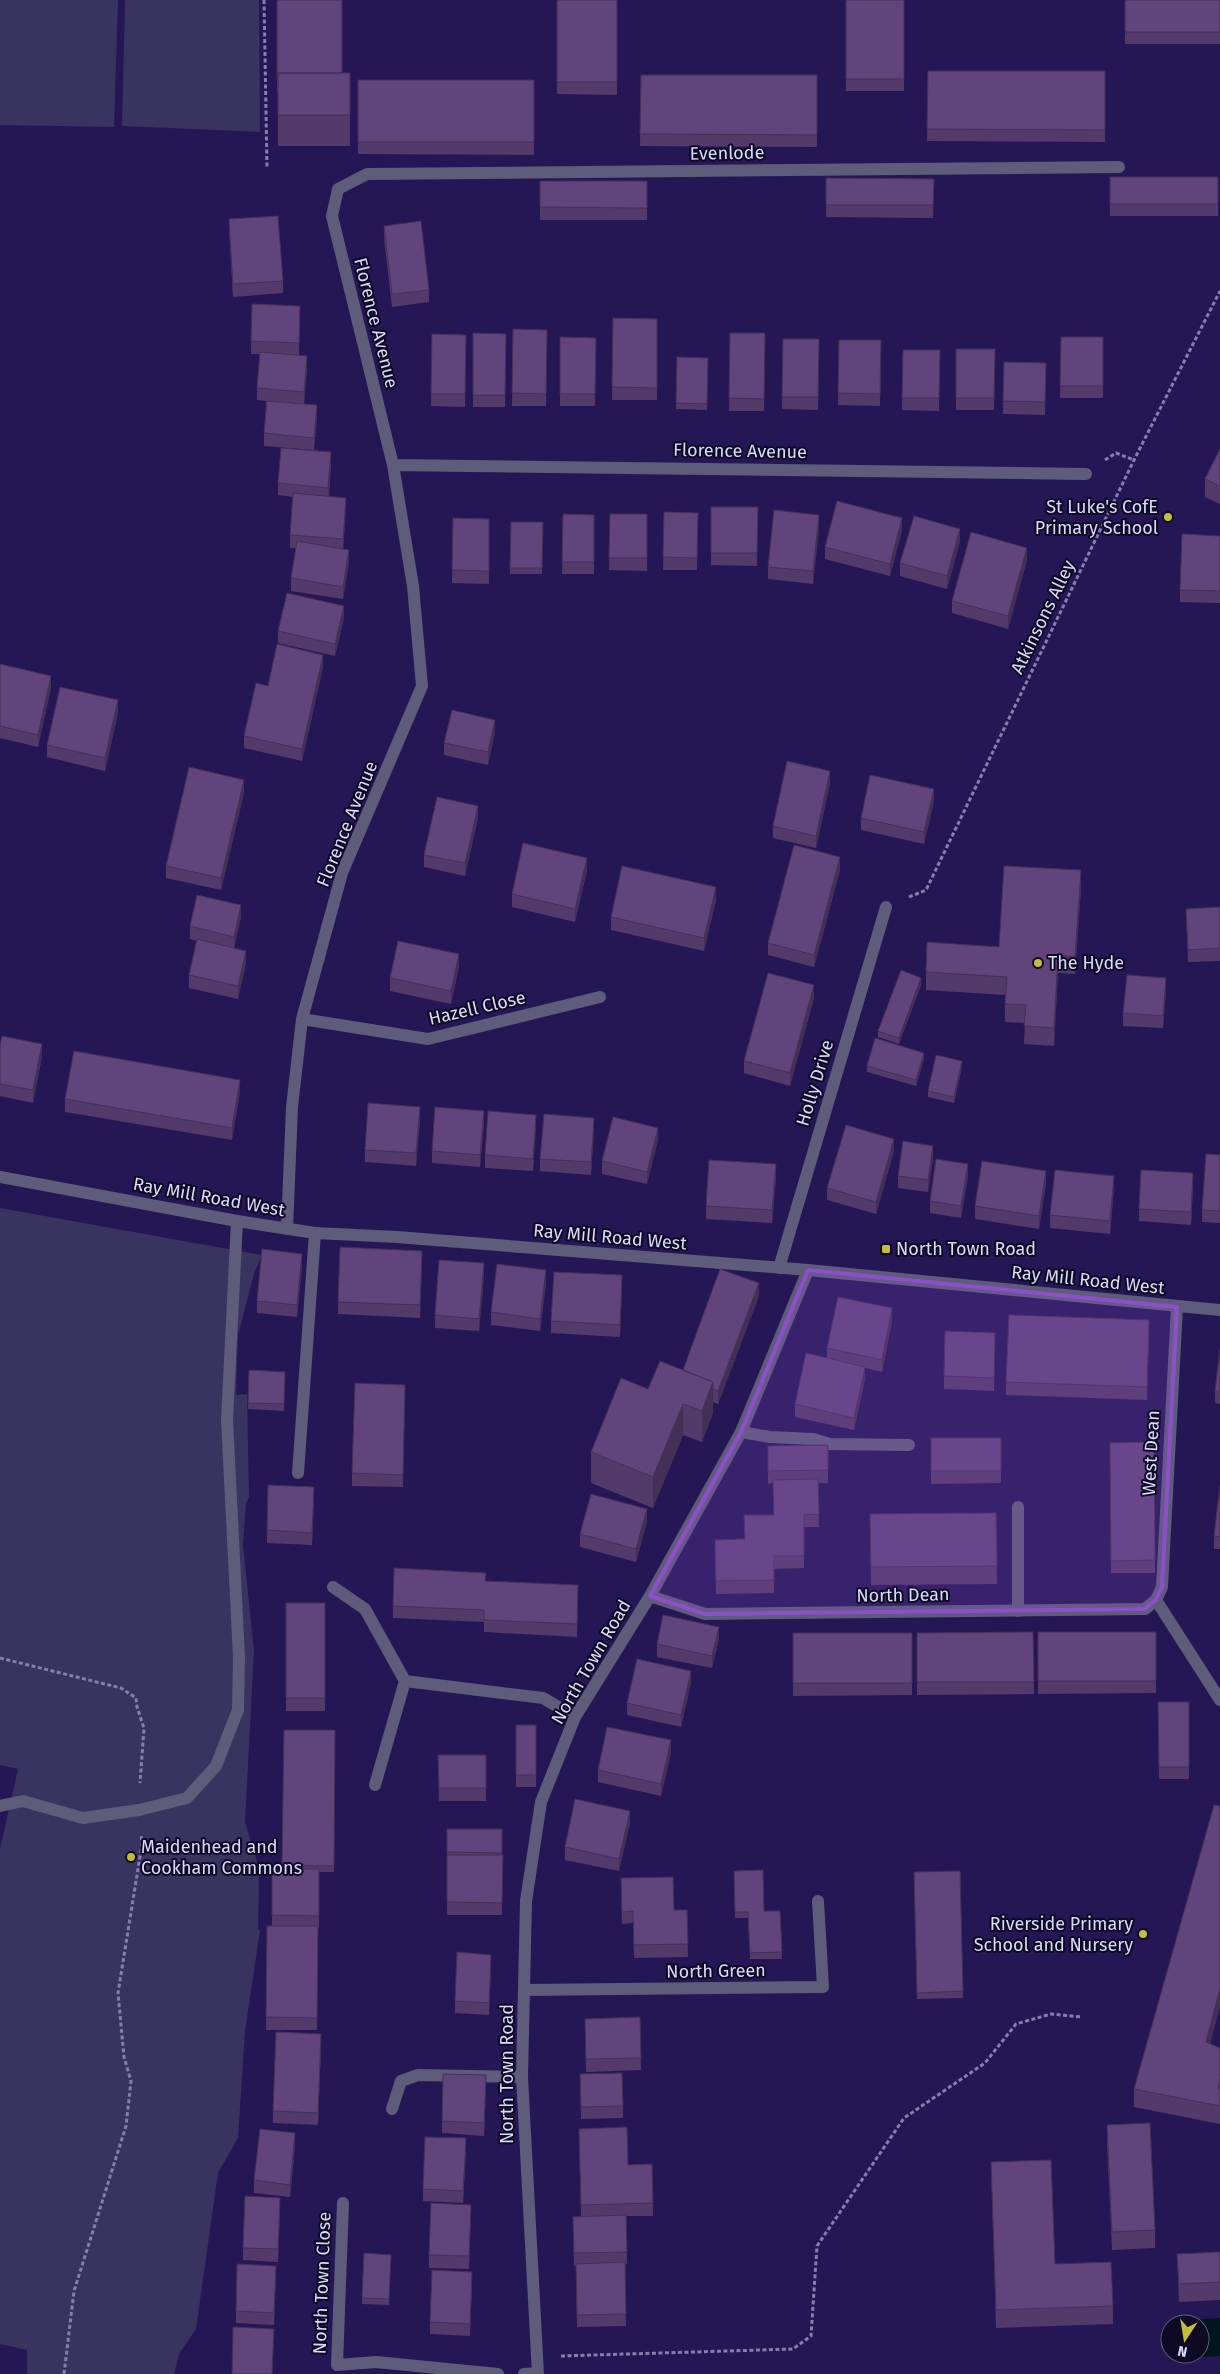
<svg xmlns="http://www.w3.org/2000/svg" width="1220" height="2374" font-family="'Fira Sans',sans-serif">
	<rect width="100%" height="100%" fill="#251755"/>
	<path fill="#38335f" d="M0,0H118L114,127L0,125Z
		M125,0H259L260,132L122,126Z
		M0,1208L262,1255L254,1274L238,1335L236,1395L247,1394L249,1497L246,1503L243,1545L254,1651L245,1822L261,1875L259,1876L258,1929L260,1930L245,2031L238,2138L218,2173L196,2329L179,2354L174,2374H27V2350L0,2344V1849L18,1769L0,1765Z"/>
	<path fill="#00161f" d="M1220,2318V2356L1172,2359L1171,2354H1200V2324H1170V2327V2321Z"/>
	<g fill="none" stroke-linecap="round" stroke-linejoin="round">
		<path stroke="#867fac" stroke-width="3" stroke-dasharray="4 2.5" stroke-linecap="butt" d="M264,0L267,168
			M1105,460L1116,453L1134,460
			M909,897L926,890L1134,460L1220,291
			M0,1658L121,1688L136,1698L137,1707L144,1728L140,1783
			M561,2356L793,2349L811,2336L817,2246L904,2118L985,2063L1016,2024L1051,2014L1082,2017
			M64,2374L74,2291L126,2126L131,2081L124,2057L118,1993L142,1844L141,1834"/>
		<path stroke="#5e5c7a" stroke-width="12" d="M741,1432L770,1437L813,1439L830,1444L909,1445
			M298,1473L315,1233
			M1018,1507V1611
			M1156,1600L1220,1700
			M0,1806L23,1801L83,1818L139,1810L187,1798L216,1766L238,1710L239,1657L227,1420L237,1221
			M392,2109L401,2081L418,2075L522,2077"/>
		<path stroke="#5e5c7a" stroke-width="12" d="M393,465L1086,474
			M302,1019L428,1039L600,997
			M0,1177L237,1221L315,1233L397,1237L808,1270L1220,1310
			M287,1229L292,1107L302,1019L342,873L422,686L413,586L393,465L332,216L338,189L367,174L1119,167
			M779,1268L886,907
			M333,1587L365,1609L405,1681L375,1785
			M650,1596L705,1614L1145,1609L1156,1600L1162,1587L1177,1307
			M405,1681L543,1698L575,1717
			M524,1990L823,1987L818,1901
			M343,2203L337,2365L376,2362L498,2374
			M524,2374L538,2373
			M538,2374L522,2077L526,1901L541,1802L575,1717L650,1596L741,1432L808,1270"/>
	</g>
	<path fill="#533a6a" d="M277,0L342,73H350V146H278V91H277Z
		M557,0H617V95L557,94Z
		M846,0H904V91H846Z
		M1125,0H1220V44H1125Z
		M928,71H1105V142L927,141Z
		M641,75H817V147L640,146Z
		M358,80H534V155L358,154Z
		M1110,177H1218V216H1110Z
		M826,178L934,179L933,218L826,217Z
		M540,181H647V220H540Z
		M229,219L283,281V293L233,297L229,231Z
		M384,226L429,290V302L392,307L384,238Z
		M300,318L299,355L307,368L304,404L317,417L314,450L264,446V433L266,401L257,400V388L260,354H251V341Z
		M613,318L657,319V400H612Z
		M513,329L547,330L546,406H512Z
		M473,333L506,334L505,407H473Z
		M730,333H765L764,411H729Z
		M432,334L466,335L465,407L431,406Z
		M560,337L596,338L595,406H560Z
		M1061,337H1103V398H1060Z
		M783,339H819L818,410L782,409Z
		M839,340H881L880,406L838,405Z
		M956,349H995L994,410H956Z
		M903,350H940L939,411L902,410Z
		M677,357L708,358L707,410L676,409Z
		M1004,362L1046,363L1045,415L1003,414Z
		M1220,449V504L1205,497V479Z
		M331,465L329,496L346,510L343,549L349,562L343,599L291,591V578L296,548H290V535L293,497L278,495V483Z
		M711,507H758L757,566L711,565Z
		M664,512L698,513L697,570H663Z
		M563,514L594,515V574H562Z
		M610,514H647V571L609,570Z
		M453,518L489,519V584L452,583Z
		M511,522H543L542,574H510Z
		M819,528L813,584L768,579V567Z
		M902,530L890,576L825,559V547Z
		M1220,536V603L1180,602V590Z
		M960,541L947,589L900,576V563Z
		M1027,560L1008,629L952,613V601Z
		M344,618L335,656L278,643V631Z
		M0,664L51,688L38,747L0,738Z
		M323,667L302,761L244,748V736L268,686Z
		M118,713L105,771L47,757V745Z
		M495,732L488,765L444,755V743Z
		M830,783L816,848L773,838V826Z
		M244,793L221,890L166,878V866Z
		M934,801L924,844L861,830V818Z
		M478,818L465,876L424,867V855Z
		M587,870L575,922L512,907V894Z
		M840,870L814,967L768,955V943Z
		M1081,888L1075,974L1058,973L1054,1046L1024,1044L1025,1023L1005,1022V995L926,990V972L999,947Z
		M716,900L704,951L611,930V917Z
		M1220,907V961L1188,962L1186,909Z
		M241,917L234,948L246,963L238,999L189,988V975L197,941L190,939V926Z
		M459,966L451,1004L390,991V978Z
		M921,985L899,1044L878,1037V1031Z
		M1166,990L1163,1028L1123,1026V1013Z
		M814,998L790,1086L744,1073V1061Z
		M0,1045L42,1056L33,1103L0,1096Z
		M924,1059L916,1086L867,1072V1066Z
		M962,1067L954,1103L928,1097V1091Z
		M240,1092L232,1140L65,1112V1099Z
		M420,1119L416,1166L365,1162V1150Z
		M484,1123L480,1167L432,1163V1151Z
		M536,1127L533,1171L485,1168V1155Z
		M594,1130L591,1175L540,1171V1159Z
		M658,1140L647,1184L602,1174V1161Z
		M894,1151L876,1214L827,1200V1188Z
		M1220,1155V1223L1202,1222V1210Z
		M933,1159L928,1192L898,1188V1176Z
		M968,1176L961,1218L930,1213V1201Z
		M776,1177L772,1223L706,1219V1206Z
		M1046,1183L1039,1229L975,1219V1206Z
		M1193,1186L1191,1225L1139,1221V1209Z
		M1114,1188L1110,1234L1050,1228V1215Z
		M422,1263L420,1318L338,1314V1302Z
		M302,1266L297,1317L257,1313V1301Z
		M484,1276L479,1331L435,1328V1315Z
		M546,1283L540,1331L491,1325V1312Z
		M622,1288L620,1337L551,1333V1321Z
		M759,1296L718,1404L713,1402V1413L702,1442L683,1435L653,1508L591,1483V1452L648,1389L683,1370Z
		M892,1321L882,1372L865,1368V1379L854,1430L795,1417V1404L827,1358V1348Z
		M1149,1333L1147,1400L1006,1395V1382Z
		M995,1345L994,1391L944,1389V1376Z
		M1220,1349V1404L1215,1403V1391Z
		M249,1370L285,1372L284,1411L248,1409Z
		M405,1385L403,1487L352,1486V1473Z
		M931,1438H1001V1483L931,1484Z
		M1154,1442L1155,1573H1111L1110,1443Z
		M828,1445V1483H818L819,1527H804V1568L774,1569V1593L716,1594L715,1540L744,1539L774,1515L773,1483L768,1484V1446Z
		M1220,1486V1549H1214V1536Z
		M314,1499L312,1545L267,1543V1530Z
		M996,1513L997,1584L871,1585L870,1514Z
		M647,1522L636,1562L580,1547V1534Z
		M486,1581L578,1598L577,1637L484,1632V1622L393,1618V1606Z
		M286,1603H325V1711H286Z
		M1033,1632L1034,1694L917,1695V1633Z
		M1038,1632H1156V1693L1038,1694Z
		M793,1633H912V1695L793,1696Z
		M719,1639L712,1668L657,1657V1644Z
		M691,1683L681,1727L627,1715V1703Z
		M1158,1702H1189V1779H1159Z
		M516,1725H536V1787H516Z
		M284,1730H335L334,1872H319V1928H318L317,2030H266L267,1926H272V1869H282Z
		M671,1753L661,1796L598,1782V1770Z
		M438,1755H486V1801H439Z
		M630,1823L619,1871L565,1860V1847Z
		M447,1829H502V1915H447Z
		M734,1871L764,1911H780L782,1959H750L748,1918H735Z
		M960,1871L963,1998L917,1999L914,1872Z
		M621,1890L674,1910H687L688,1957L634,1958L633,1923L622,1924Z
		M491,1967L489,2015L455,2013V2001Z
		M640,2017L641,2070L586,2072L585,2019Z
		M1210,2044L1220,2048V2124L1134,2107V2089Z
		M321,2046L318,2125L273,2123V2111Z
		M580,2074L623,2106V2118L581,2119Z
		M486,2088L484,2136L442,2133V2121Z
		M1107,2125L1155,2230V2248L1112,2250L1107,2143Z
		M579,2141L628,2165L653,2203V2216H626L627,2264L625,2265L626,2326L577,2327L576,2266H574L573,2217L581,2216Z
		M295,2146L290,2197L254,2193V2180Z
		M466,2151L463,2203L423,2201V2189Z
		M991,2162L1055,2264L1113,2306V2324L996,2328Z
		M280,2211L278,2262L243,2260V2248Z
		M471,2217L469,2269L429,2268V2255Z
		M1220,2252V2300L1179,2302L1177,2254Z
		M364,2253L391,2255L389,2305L362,2304Z
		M276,2278L274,2325L236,2323V2311Z
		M472,2284L470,2336L430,2334V2322Z"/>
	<path fill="#443056" d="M307,356V368L304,404V392Z
		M317,405V417L314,450V438Z
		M331,452V465L328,500V488Z
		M346,498V510L343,551V539Z
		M819,515V528L813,584V571Z
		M902,518V530L890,576V564Z
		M960,529V541L947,589V576Z
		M1027,548V560L1008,629V616Z
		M349,550V562L343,599V587Z
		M344,606V618L335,656V644Z
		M323,655V667L302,761V749Z
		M51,676V688L38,747V735Z
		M118,700V713L105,771V758Z
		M495,720V732L488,765V752Z
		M830,771V783L816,848V836Z
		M244,780V793L221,890V878Z
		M934,789V801L924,844V832Z
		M478,806V818L465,876V863Z
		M840,857V870L814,967V955Z
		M587,858V870L575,922V909Z
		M1081,870V888L1075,974V957Z
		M716,887V900L704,951V938Z
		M241,905V917L234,949V937Z
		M246,951V963L238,999V986Z
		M459,954V966L451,1004V991Z
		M1058,955V973L1054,1046V1028Z
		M921,978V985L899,1044V1038Z
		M1166,978V990L1163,1028V1016Z
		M814,985V998L790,1086V1073Z
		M42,1044V1056L33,1103V1090Z
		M924,1053V1059L916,1086V1080Z
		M962,1061V1067L954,1103V1097Z
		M240,1080V1092L232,1140V1128Z
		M420,1107V1119L416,1166V1153Z
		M484,1111V1123L480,1167V1155Z
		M536,1115V1127L533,1171V1159Z
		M594,1118V1130L591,1175V1162Z
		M658,1128V1140L647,1184V1172Z
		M894,1139V1151L876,1214V1202Z
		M933,1146V1159L928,1192V1180Z
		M776,1164V1177L772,1223V1210Z
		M968,1164V1176L961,1218V1206Z
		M1046,1171V1183L1039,1229V1216Z
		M1193,1173V1186L1191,1225V1212Z
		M1114,1176V1188L1110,1234V1221Z
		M302,1254V1266L297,1317V1305Z
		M484,1263V1276L479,1331V1319Z
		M546,1270V1283L540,1331V1319Z
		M622,1275V1288L620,1337V1325Z
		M759,1283V1296L718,1404V1391Z
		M892,1308V1321L882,1372V1360Z
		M865,1367V1379L854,1430V1418Z
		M713,1382V1413L702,1442V1411Z
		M683,1404V1435L653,1508V1477Z
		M314,1487V1499L312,1545V1533Z
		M647,1509V1522L636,1562V1549Z
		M719,1627V1639L712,1668V1656Z
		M691,1671V1683L681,1727V1715Z
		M671,1740V1753L661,1796V1784Z
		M630,1811V1823L619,1871V1859Z
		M491,1955V1967L489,2015V2003Z
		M1220,1989V2007L1206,2060V2042Z
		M321,2034V2046L318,2125V2113Z
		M486,2075V2088L484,2136V2123Z
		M295,2133V2146L290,2197V2185Z
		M466,2138V2151L463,2203V2191Z"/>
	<path fill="#61447b" stroke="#443056" d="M277,0H342V73H278V78H277Z
		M557,0H617V82H557Z
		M846,0H904V79H846Z
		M1125,0H1220V32H1125Z
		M928,71H1105V130L927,129Z
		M278,73H350V115H278Z
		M641,75H817V135L640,134Z
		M358,80H534V142H358Z
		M1110,177H1218V204H1110Z
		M826,178L934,179L933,205H826Z
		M540,181H647V208L540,207Z
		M278,216L283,281L233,284L229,219Z
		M421,221L429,290L392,294L384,226Z
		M252,304L300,306L299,343L251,341Z
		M613,318L657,319V388L612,387Z
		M513,329L547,330L546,394L512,393Z
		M473,333L506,334L505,395H473Z
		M730,333H765L764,399L729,398Z
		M432,334L466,335L465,394H431Z
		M560,337L596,338L595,394H560Z
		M1061,337H1103V386H1060Z
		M783,339H819L818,397H782Z
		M839,340H881L880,394L838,393Z
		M956,349H995L994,398H956Z
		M903,350H940L939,398H902Z
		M260,352L307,356L304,392L257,388Z
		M677,357L708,358L707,404L676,403Z
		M1004,362L1046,363L1045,402L1003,401Z
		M267,401L317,405L314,438L264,433Z
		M281,448L331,452L328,488L278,483Z
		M1220,449V486L1205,479Z
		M293,493L346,498L343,539L290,535Z
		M837,501L902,518L890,564L825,547Z
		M711,507H758L757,553H711Z
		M774,510L819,515L813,571L768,567Z
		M664,512L698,513L697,558L663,557Z
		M563,514L594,515V562H562Z
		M610,514H647V558H609Z
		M914,516L960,529L947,576L900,563Z
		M453,518L489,519V571L452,570Z
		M511,522H543L542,568H510Z
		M971,532L1027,548L1008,616L952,601Z
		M1182,534L1220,536V591L1180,590Z
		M297,541L349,550L343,587L291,578Z
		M287,593L344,606L335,644L278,631Z
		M277,644L323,655L302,749L244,736L256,683L268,686Z
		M0,664L51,676L38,735L0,726Z
		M60,687L118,700L105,758L47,745Z
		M452,710L495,720L488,752L444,743Z
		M787,761L830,771L816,836L773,826Z
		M189,767L244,780L221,878L166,866Z
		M870,775L934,789L924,832L861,818Z
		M437,797L478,806L465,863L424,855Z
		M523,843L587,858L575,909L512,894Z
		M794,845L840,857L814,955L768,943Z
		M622,866L716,887L704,938L611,917Z
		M1004,866L1081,870L1075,957L1058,955L1054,1028L1024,1026L1026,1005L1005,1004L1007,977L926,972L927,942L999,947Z
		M197,895L241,905L234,937L190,926Z
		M1220,907V948L1188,950L1186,909Z
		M197,939L246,951L238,986L189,975Z
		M398,941L459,954L451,991L390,978Z
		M901,970L921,978L899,1038L878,1031Z
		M768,973L814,985L790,1073L744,1061Z
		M1127,975L1166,978L1163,1016L1123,1013Z
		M2,1036L42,1044L33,1090L0,1084V1045Z
		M875,1038L924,1053L916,1080L867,1066Z
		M74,1051L240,1080L232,1128L65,1099Z
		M936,1055L962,1061L954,1097L928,1091Z
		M368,1103L420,1107L416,1153L365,1150Z
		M435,1107L484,1111L480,1155L432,1151Z
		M488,1111L536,1115L533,1159L485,1155Z
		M544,1114L594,1118L591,1162L540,1159Z
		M613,1117L658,1128L647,1172L602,1161Z
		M846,1125L894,1139L876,1202L827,1188Z
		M903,1141L933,1146L928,1180L898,1176Z
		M1206,1154L1220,1155V1211L1202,1210Z
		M936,1159L968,1164L961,1206L930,1201Z
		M709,1160L776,1164L772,1210L706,1206Z
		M982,1161L1046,1171L1039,1216L975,1206Z
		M1055,1170L1114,1176L1110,1221L1050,1215Z
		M1141,1170L1193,1173L1191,1212L1139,1209Z
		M340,1247L422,1251L420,1305L338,1302Z
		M262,1249L302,1254L297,1305L257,1301Z
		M439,1260L484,1263L479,1319L435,1315Z
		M497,1264L546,1270L540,1319L491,1312Z
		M720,1269L759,1283L718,1391L713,1389V1382L683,1370Z
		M554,1272L622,1275L620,1325L551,1321Z
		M838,1297L892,1308L882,1360L827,1348Z
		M1009,1315L1149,1320L1147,1387L1006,1382Z
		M945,1331L995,1333L994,1378L944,1376Z
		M1220,1349V1391H1215Z
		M806,1353L865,1367L854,1418L795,1404Z
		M660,1361L713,1382L702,1411L683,1404L653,1477L591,1452L621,1378L648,1389Z
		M249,1370L285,1372L284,1404L248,1403Z
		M355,1383L405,1385L403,1475L352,1473Z
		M931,1438H1001V1471H931Z
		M1154,1442L1155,1560L1111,1561L1110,1443Z
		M828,1445V1470L768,1471V1446Z
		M818,1479L819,1514L804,1515V1556H774V1580L716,1581L715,1540L745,1539L744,1515H774L773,1480Z
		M268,1485L314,1487L312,1533L267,1530Z
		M1220,1486V1537L1214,1536Z
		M591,1494L647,1509L636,1549L580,1534Z
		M996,1513L997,1566L871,1567L870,1514Z
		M394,1568L486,1573L485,1581L578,1585L577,1624L484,1620V1610L393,1606Z
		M286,1603H325V1698H286Z
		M663,1615L719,1627L712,1656L657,1644Z
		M1033,1632L1034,1682H917V1633Z
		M1038,1632H1156V1681H1038Z
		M793,1633H912V1683H793Z
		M637,1659L691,1671L681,1715L627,1703Z
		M1158,1702H1189V1767H1159Z
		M516,1725H536V1775H516Z
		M607,1727L671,1740L661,1784L598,1770Z
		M284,1730H335L334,1866L282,1865Z
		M438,1755H486V1788H439Z
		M575,1799L630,1811L619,1859L565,1847Z
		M1214,1805L1220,1806V1989L1206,2042L1220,2048V2078L1218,2089H1220V2106L1134,2089Z
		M447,1829H502V1853L447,1852Z
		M447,1855H503L502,1903L447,1902Z
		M272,1869H319V1916L272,1915Z
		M763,1870L764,1911H780L782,1952L750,1953L748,1912H735L734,1871Z
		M960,1871L963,1991L917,1993L914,1872Z
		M673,1877L674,1910H687L688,1944L634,1945L633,1911L622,1912L621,1878Z
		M267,1926H318L317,2018L266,2017Z
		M457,1952L491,1955L489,2003L455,2001Z
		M640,2017L641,2058L586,2059L585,2019Z
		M276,2032L321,2034L318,2113L273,2111Z
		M622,2073L623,2106L581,2107L580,2074Z
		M443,2074L486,2075L484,2123L442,2121Z
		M1150,2123L1155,2230L1112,2232L1107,2125Z
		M627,2127L628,2165L652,2164L653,2203L581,2205L579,2129Z
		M260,2129L295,2133L290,2185L254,2180Z
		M425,2137L466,2138L463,2191L423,2189Z
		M1051,2160L1055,2264L1111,2262L1113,2306L996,2310L991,2162Z
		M245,2196L280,2198L278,2249L243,2248Z
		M431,2203L471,2205L469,2256L429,2255Z
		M626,2215L627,2252L574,2253L573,2217Z
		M1220,2252V2282L1179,2284L1177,2254Z
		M364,2253L391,2255L389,2299L362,2298Z
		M625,2262L626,2314L577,2315L576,2264Z
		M237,2264L276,2266L274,2313L236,2311Z
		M432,2270L472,2272L470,2324L430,2322Z
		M233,2327L274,2329L272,2374H232Z"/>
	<path fill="#8e4fcb" fill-opacity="0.2" stroke="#8e4fcb" stroke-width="4" stroke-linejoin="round" d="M808,1270L1177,1307L1162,1587L1156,1600L1145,1609L705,1614L650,1596L741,1432Z"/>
	<g fill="#c2bd3f" stroke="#0e0924" stroke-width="2">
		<circle cx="1168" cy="517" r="5"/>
		<circle cx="1038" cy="963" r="5"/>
		<rect x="881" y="1244" width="10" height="10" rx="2.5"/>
		<circle cx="131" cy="1857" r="5"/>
		<circle cx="1143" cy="1934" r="5"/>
	</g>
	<g text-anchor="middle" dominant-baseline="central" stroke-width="4" stroke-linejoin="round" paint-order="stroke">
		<g font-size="18" fill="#dbdaf9" stroke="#0e0924">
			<text transform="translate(727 153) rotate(-1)">Evenlode</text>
			<text transform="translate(376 323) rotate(76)">Florence Avenue</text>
			<text transform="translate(740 451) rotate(1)">Florence Avenue</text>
			<text transform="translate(1043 617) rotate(-64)">Atkinsons Alley</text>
			<text transform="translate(347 824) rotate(-68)">Florence Avenue</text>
			<text transform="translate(477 1008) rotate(-13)">Hazell Close</text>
			<text transform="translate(815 1083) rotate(-73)">Holly Drive</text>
			<text transform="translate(209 1197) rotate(10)">Ray Mill Road West</text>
			<text transform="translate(610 1237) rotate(5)">Ray Mill Road West</text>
			<text transform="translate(1088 1280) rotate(6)">Ray Mill Road West</text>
			<text transform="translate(1151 1453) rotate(-87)">West Dean</text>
			<text transform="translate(903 1595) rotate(-1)">North Dean</text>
			<text transform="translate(591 1662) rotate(-60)">North Town Road</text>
			<text transform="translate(716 1971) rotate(-1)">North Green</text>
			<text transform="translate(507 2074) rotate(-90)">North Town Road</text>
			<text transform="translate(322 2283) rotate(-88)">North Town Close</text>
		</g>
		<g font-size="18" fill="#dbdaf9" stroke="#0e0924" text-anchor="start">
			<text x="1158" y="507" text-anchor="end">St Luke's CofE<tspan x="1158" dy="21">Primary School</tspan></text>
			<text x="1048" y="963">The Hyde</text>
			<text x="896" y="1249">North Town Road</text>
			<text x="141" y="1847">Maidenhead and<tspan x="141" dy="21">Cookham Commons</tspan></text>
			<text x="1133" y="1924" text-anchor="end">Riverside Primary<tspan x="1133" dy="21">School and Nursery</tspan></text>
		</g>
	</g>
	<g transform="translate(1185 2339) rotate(192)"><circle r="24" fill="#0e0924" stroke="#605d79"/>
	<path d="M0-4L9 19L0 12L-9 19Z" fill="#c2bd3f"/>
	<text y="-8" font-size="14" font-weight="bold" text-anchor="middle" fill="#dbdaf9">N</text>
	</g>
</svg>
